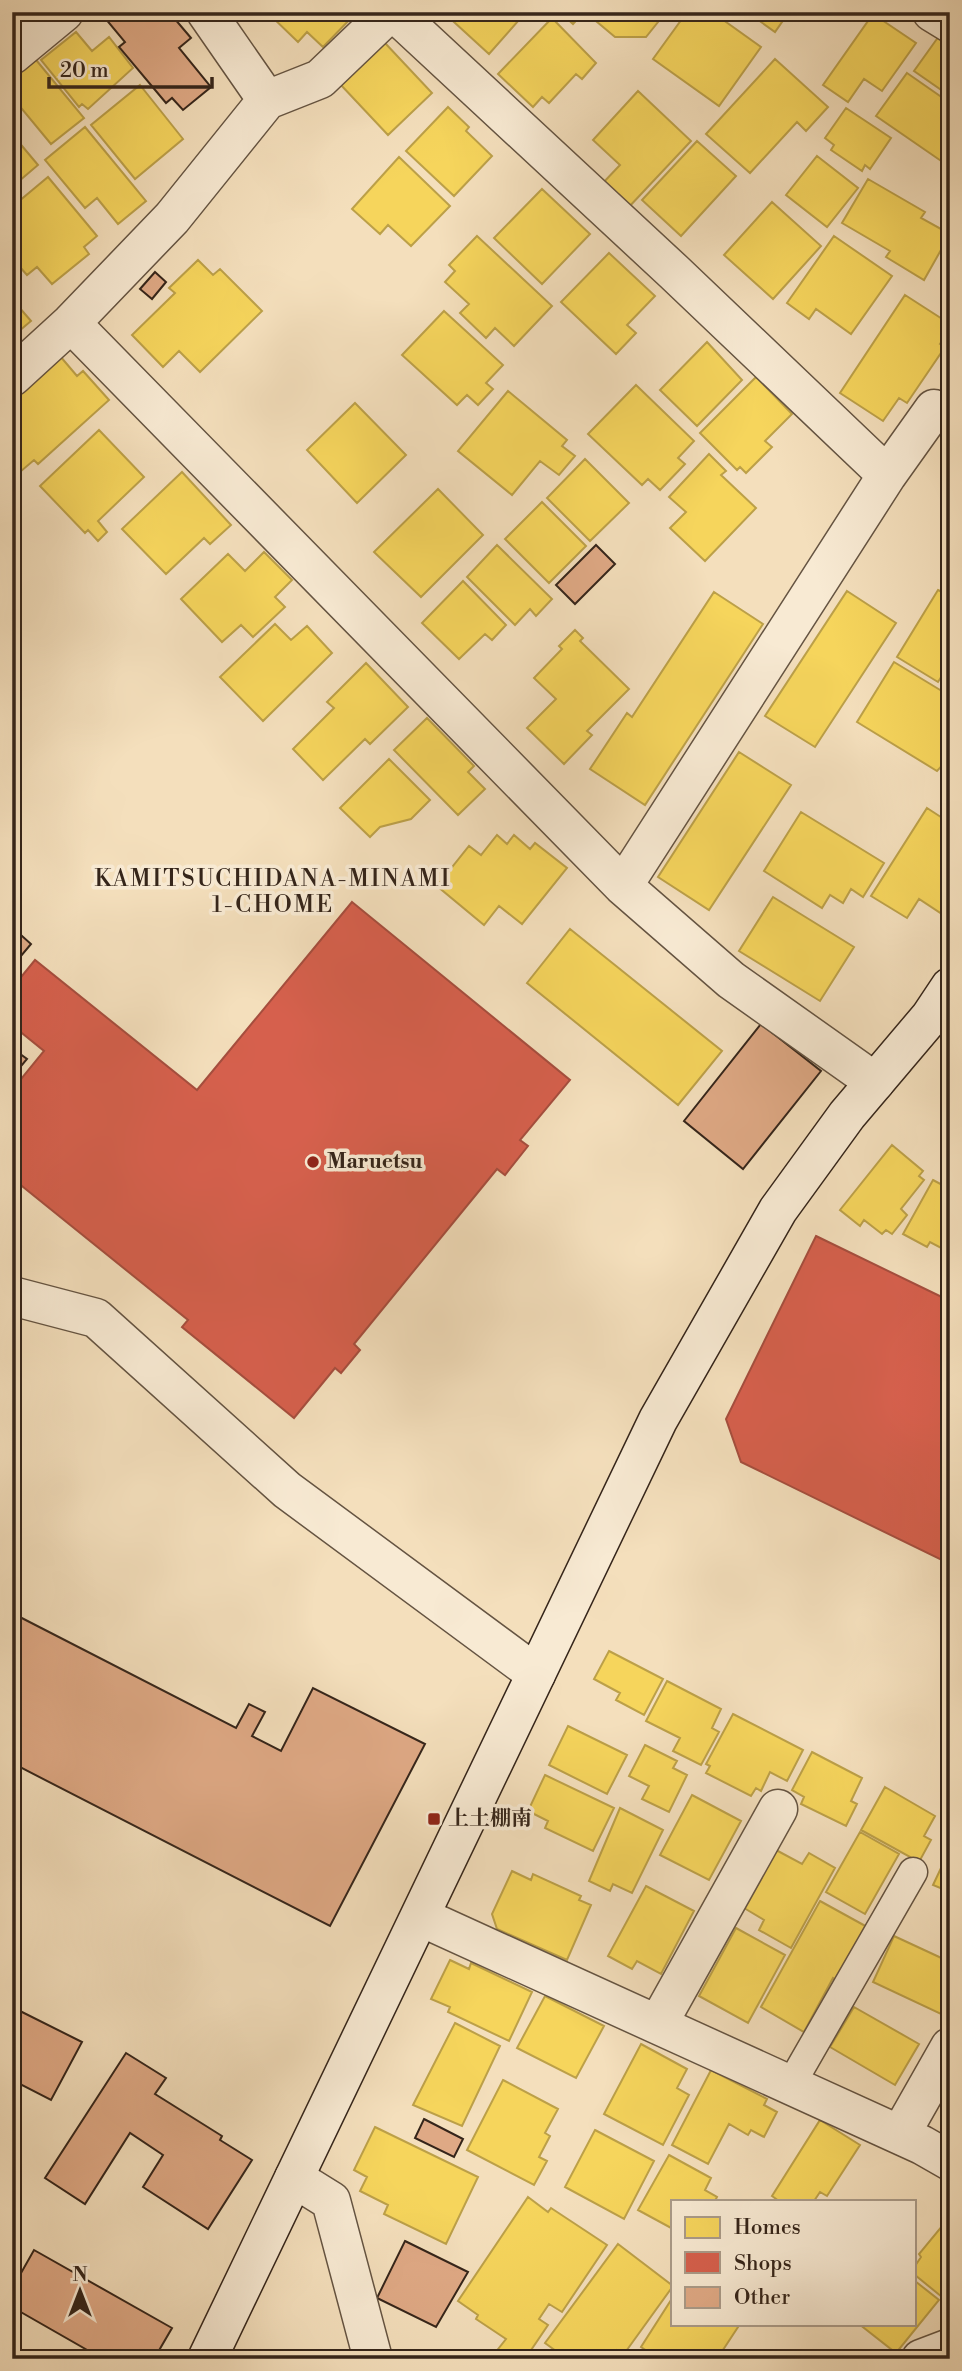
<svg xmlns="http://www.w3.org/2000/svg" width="962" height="2371" font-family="'Libre Bodoni','Noto Serif JP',serif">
	<rect width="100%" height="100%" fill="#f4dfbc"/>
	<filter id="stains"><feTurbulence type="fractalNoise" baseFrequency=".00286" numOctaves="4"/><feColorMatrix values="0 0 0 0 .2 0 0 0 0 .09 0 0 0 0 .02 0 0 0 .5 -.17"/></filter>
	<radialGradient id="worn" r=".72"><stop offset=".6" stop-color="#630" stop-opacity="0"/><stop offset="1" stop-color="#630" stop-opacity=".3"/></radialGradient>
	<path fill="#f6d55c" stroke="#bca048" stroke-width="2" d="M274,12H357L323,47L307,32L298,42L271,16Z
		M443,12H526L489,54Z
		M560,12H584L573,24Z
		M593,12H666L646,37H615L590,16Z
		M687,12H712L761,47L719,106L653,59Z
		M747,12H789L775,32Z
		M873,14L916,43L882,91L864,79L848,102L823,85Z
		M552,18L596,63L582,79L576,74L549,103L542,97L533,107L498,74Z
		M76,32L92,51L109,37L133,68L88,109L82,104L79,107L41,60Z
		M939,36L950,43V96L914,71Z
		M385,43L432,93L388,135L340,84Z
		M32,55L84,118L51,144L12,97V70Z
		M775,59L828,107L806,131L797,122L750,173L706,134Z
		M907,73L950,103L947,165L876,116Z
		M140,85L183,139L135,179L91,125Z
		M638,91L691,141L627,209L601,185L620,165L593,140Z
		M448,107L469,127L466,131L492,156L454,196L406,151Z
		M846,108L891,138L870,169L865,165L862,171L831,150L834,145L825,138Z
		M85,127L146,201L118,224L97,198L85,208L45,160Z
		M12,134L38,165L12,187Z
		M697,141L736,176L681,236L642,200Z
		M817,156L858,188L827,227L786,195Z
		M399,157L450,206L411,246L388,225L380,234L352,209Z
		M48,177L97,236L84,247L89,254L52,284L37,267L27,275L12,258V207Z
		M868,179L925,212L921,218L950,234L924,280L886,257L890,251L842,223Z
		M542,189L590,234L542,284L494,238Z
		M772,202L821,246L773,299L724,255Z
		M477,236L552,306L514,346L495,328L486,338L460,313L469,304L445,282L455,271L449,265Z
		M834,236L892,276L851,334L816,309L809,319L787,303Z
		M609,253L655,296L627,325L636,333L616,354L561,302Z
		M198,260L213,275L220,269L262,311L200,372L179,351L163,367L132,335L175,293L169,288Z
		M905,295L950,324V329L940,344L945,347L907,403L899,398L883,421L840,393Z
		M12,299L31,321L12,337Z
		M444,311L503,365L486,383L493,389L478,405L467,395L457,405L402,355Z
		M707,342L742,380L697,426L660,390Z
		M60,356L77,376L83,371L109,400L38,464L34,460L20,472L12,464V398Z
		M756,377L792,414L765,441L772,447L746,473L740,467L737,470L700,433Z
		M636,385L694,441L678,458L685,464L660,490L648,479L642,485L588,434Z
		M508,391L567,440L562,446L575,456L559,475L540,461L512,495L458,451Z
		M355,403L406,455L357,503L307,450Z
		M99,430L144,477L98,521L107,532L98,541L88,530L85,533L40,486Z
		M709,454L726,471L721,475L756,508L705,561L670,528L686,512L669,497Z
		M585,459L629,503L590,541L547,498Z
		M182,472L231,525L210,544L204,538L166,574L122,529Z
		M438,489L483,535L421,597L374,552Z
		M542,502L586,546L549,583L505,539Z
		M497,545L552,599L536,616L530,609L515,625L467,577Z
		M264,552L292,580L275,597L285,607L253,637L241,625L222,642L181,599L228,554L245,571Z
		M463,581L506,625L492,640L485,634L459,659L422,623Z
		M938,590L950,596V663L938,682L897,657Z
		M847,591L896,623L815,747L765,716Z
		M714,592L763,624L645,805L590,769L627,713L632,717Z
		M275,624L291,640L307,626L332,653L263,721L220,677Z
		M575,630L583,638L580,641L629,689L587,731L592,735L564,764L527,728L556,699L534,678L562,649L559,646Z
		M894,662L950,696V757L937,771L857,722Z
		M366,663L408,707L370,744L365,739L323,780L293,749L334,708L327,702Z
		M427,718L474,766L468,772L485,789L458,815L394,750Z
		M739,752L791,785L709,910L658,877Z
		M389,759L430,800L411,819L380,827L370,837L340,808Z
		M927,808L950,823V902L942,914L919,899L907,918L871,896Z
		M801,812L884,863L863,897L851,889L843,903L830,895L822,908L764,871Z
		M497,835L507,844L514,835L530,849L535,843L567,868L522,924L499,906L484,925L437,886L469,846L481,855Z
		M773,897L854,947L820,1001L739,951Z
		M570,929L722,1051L678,1105L527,983Z
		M892,1145L923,1171L919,1176L924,1180L901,1209L907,1215L892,1234L886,1230L882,1234L864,1220L860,1226L840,1210Z
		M933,1180L950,1189L949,1252L930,1242L927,1247L903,1234Z
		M609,1651L663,1679L644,1715L616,1700L620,1693L594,1679Z
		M667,1681L721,1709L712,1728L719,1732L701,1765L673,1751L680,1738L646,1721Z
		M733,1714L803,1750L787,1781L770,1772L761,1791L756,1788L751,1796L706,1773L710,1766L706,1764Z
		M568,1726L627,1755L607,1794L549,1765Z
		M645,1745L677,1761L673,1768L687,1775L669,1812L642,1799L649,1786L629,1776Z
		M812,1752L862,1778L851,1801L857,1804L846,1826L801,1804L804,1797L792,1790Z
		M545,1775L614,1808L593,1851L545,1828L548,1821L528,1811Z
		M885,1787L935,1816L924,1836L931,1840L919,1862L861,1830Z
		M692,1795L741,1821L709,1880L660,1855Z
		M620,1808L663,1830L632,1893L613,1884L610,1891L589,1881Z
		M860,1832L899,1854L865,1914L826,1892Z
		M950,1849V1892L933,1885Z
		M776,1850L802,1864L809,1853L835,1868L791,1948L759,1930L764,1920L744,1908Z
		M512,1871L531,1880L533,1874L581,1896L579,1900L591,1905L567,1960L497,1929L492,1914Z
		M646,1886L694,1911L661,1974L637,1961L632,1969L608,1956Z
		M820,1901L869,1928L839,1982L833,1978L804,2032L761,2007Z
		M736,1928L785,1955L748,2023L699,1996Z
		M894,1936L950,1962V1994L941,2014L873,1982Z
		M450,1960L469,1969L471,1963L532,1992L509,2041L448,2012L450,2007L431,1999Z
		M545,1996L604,2026L576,2078L517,2048Z
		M854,2007L919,2044L895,2085L830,2047Z
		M455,2023L500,2046L462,2126L413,2105Z
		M641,2044L687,2069L677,2088L689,2095L663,2145L604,2114Z
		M711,2070L767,2099L764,2105L777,2112L764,2137L751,2130L748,2135L729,2124L708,2164L672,2145Z
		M503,2080L558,2109L545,2133L550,2136L539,2157L547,2161L534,2185L467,2150Z
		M950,2087V2107L941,2102Z
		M820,2120L860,2145L827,2196L820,2192L814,2201H779L772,2196Z
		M375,2127L478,2177L446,2244L384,2214L388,2205L360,2191L367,2177L354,2170Z
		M595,2130L654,2161L624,2219L565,2187Z
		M669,2155L711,2178L705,2190L717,2197L715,2201H673V2229L638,2210Z
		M528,2197L548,2212L551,2208L607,2245L562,2312L549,2304L539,2319L548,2325L525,2359H504L495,2353L506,2339L476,2319L478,2315L458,2301Z
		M947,2220L950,2222V2289L942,2297L915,2275V2266L921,2257L919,2254Z
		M618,2244L673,2286L624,2354L617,2350L610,2359H593L586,2354L582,2359H567L545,2343Z
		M915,2281L939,2300L896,2353L859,2324H915Z
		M673,2297V2324H740L717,2359H659L641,2347Z"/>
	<path fill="#d6604d" stroke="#a64e3e" stroke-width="2" d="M352,902L570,1080L520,1140L528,1146L505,1175L497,1169L354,1344L360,1350L341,1373L335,1368L294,1418L182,1327L188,1320L12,1178V1090L44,1051L12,1025V988L35,960L197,1090Z
		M816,1236L950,1301V1564L741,1462L726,1419Z"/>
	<path fill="#dfa985" stroke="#35251a" stroke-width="2" d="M100,12H169L191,38L179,48L211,87L183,110L172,98L166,103L119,47L125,42Z
		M254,12H268L262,19Z
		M155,272L166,282L152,299L140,289Z
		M950,296V310L943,306Z
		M596,545L615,564L575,604L556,585Z
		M12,927L31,944L16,962L12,959Z
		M761,1024L821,1071L743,1169L684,1121Z
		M12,1048L27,1059L12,1077Z
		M12,1613L236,1728L249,1704L265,1712L252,1736L281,1751L313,1688L425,1744L330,1926L12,1763Z
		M12,2007L82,2042L51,2100L12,2080Z
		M126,2053L166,2078L155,2094L222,2136L220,2140L252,2160L208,2229L143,2187L163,2155L130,2133L85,2204L45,2178Z
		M424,2119L463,2139L454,2157L415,2138Z
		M405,2241L468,2272L436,2327L377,2298Z
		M34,2250L172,2328L154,2359H103L12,2307V2289Z"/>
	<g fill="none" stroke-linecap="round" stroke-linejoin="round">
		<g stroke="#655442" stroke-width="31">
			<path id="lane" d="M790,2086L913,1872"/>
		</g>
		<g stroke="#655442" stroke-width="41">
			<path id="street" d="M206,12L267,100
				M394,12L674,272L887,475
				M932,12L950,23
				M12,55L64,12
				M71,323L623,886L731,980L875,1082
				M12,377L71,323L172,218L267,100L320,79L390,12
				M623,886L887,475L934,409
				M12,1296L96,1318L287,1490L536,1674
				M421,1917L922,2145L950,2161
				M658,2024L778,1809
				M900,2135L950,2047
				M294,2178L331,2201L373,2359
				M921,2359L950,2348"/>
		</g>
		<g stroke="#35251a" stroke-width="41">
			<path id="secondary" d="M207,2359L658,1420L778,1210L847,1115L930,1017L950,987"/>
		</g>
		<use href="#lane" stroke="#f8ead3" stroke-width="28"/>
		<use href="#street" stroke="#f8ead3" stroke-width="38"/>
		<use href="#secondary" stroke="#f8ead3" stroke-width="38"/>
	</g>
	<g fill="#8f2418" stroke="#f8ead3" stroke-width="2.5">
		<circle cx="313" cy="1162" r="7"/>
		<rect x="427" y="1812" width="14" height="14" rx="3.5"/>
	</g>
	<g text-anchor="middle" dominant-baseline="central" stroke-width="7" stroke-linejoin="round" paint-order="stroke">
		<g font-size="21" font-weight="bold" fill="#35251a" stroke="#f8ead3" text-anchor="start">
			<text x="327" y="1162">Maruetsu</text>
			<text x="448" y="1819">上土棚南</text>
		</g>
		<g font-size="23" letter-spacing="2" fill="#35251a" stroke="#f8ead3">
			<text x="273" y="879">KAMITSUCHIDANA-MINAMI<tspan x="273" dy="26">1-CHOME</tspan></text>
		</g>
	</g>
	<rect width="962" height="2371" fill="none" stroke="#f4dfbc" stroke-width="42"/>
	<rect x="14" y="14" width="934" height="2343" fill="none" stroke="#35251a" stroke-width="3.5"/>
	<rect x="21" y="21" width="920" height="2329" fill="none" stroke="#35251a" stroke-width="2"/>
	<rect x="671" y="2200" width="245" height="126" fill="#f8ead3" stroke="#aa9b89" stroke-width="2"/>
	<rect x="685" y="2217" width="35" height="21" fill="#f6d55c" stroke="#aa9b89" stroke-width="2"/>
	<text x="734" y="2234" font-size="21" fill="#35251a">Homes</text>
	<rect x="685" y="2252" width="35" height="21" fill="#d6604d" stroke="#aa9b89" stroke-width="2"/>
	<text x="734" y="2270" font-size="21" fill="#35251a">Shops</text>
	<rect x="685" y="2287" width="35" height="21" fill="#dfa985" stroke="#aa9b89" stroke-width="2"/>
	<text x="734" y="2304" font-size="21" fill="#35251a">Other</text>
	<g transform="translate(80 2291)" stroke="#f8ead3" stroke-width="5" paint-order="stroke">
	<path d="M0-5L12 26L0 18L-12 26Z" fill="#35251a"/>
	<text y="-10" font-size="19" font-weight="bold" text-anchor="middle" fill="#35251a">N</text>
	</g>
	<path d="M49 77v10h163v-10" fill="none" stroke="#35251a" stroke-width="3.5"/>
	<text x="60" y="77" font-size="21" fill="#35251a" stroke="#f8ead3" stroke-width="5" paint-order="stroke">20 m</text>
	<rect width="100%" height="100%" filter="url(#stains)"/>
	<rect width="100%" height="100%" fill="url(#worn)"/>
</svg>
